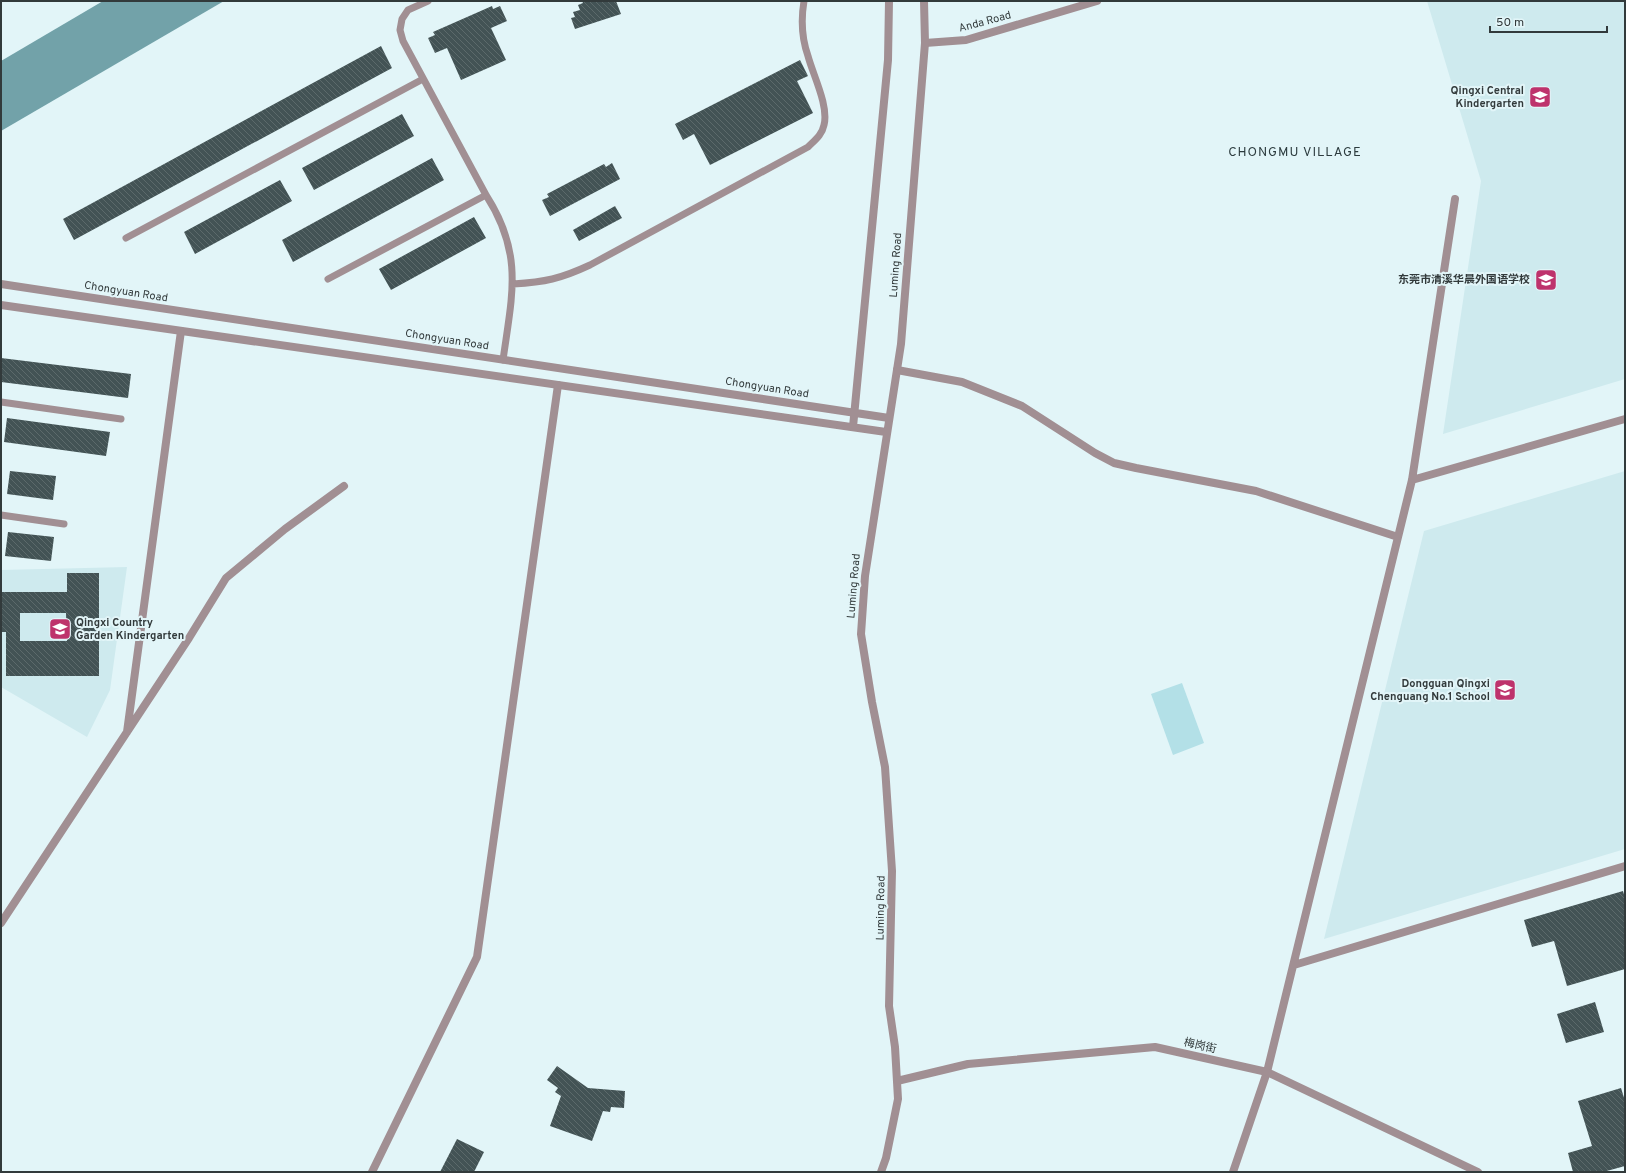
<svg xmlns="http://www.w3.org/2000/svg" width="1626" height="1173" font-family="Overpass,'Noto Sans SC',sans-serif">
	<defs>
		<pattern id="building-back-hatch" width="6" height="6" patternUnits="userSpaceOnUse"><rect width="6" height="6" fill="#435355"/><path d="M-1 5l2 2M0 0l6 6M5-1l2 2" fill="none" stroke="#5c6a6b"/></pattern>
	</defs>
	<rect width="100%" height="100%" fill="#e2f5f8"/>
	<path fill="#ceeaee" d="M1427,1H1625V379L1443,434L1481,181Z
		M1625,471V849L1324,939L1424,531Z
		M127,567L110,690L87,737L1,687V570Z"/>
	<path fill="#b3e0e7" d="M1182,683L1204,743L1173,755L1151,694Z"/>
	<path fill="#72a2a9" d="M103,1H224L1,131V61Z"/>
	<path fill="url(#building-back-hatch)" fill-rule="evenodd" d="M582,1H616L621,14L575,29L571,18L575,17L573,12L580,10L578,5L583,3Z
		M492,6L493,9L500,6L507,21L491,28L506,60L461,80L447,48L435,53L428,38L435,35L433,32Z
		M381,46L392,68L74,240L63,219Z
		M800,60L808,76L797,81L813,113L710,165L694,134L683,140L675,124Z
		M402,114L414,136L314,190L302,168Z
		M432,158L444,180L293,262L282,240Z
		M612,163L620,179L550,216L542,200L549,197L547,194L604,164L606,167Z
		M280,180L292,201L195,254L184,232Z
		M615,206L622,218L579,241L573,230Z
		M474,217L486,238L391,290L379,269Z
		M1,358L131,374L128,398L1,382Z
		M7,418L110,432L106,456L4,442Z
		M10,471L56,476L53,500L7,494Z
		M8,532L54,537L51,561L5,556Z
		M67,573H99V676H6V632H1V592H67ZM20,613H66L67,641H20Z
		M1623,891L1625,898V969L1567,986L1554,941L1532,947L1524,920Z
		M1595,1002L1604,1032L1566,1043L1557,1014Z
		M557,1066L588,1088L625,1091L624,1108L611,1107L610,1112L603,1111L592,1141L550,1126L561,1096L555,1092L558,1088L547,1080Z
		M1621,1088L1625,1101V1166L1603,1172H1573L1568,1153L1592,1146L1578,1101Z
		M457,1139L484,1152L474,1172H440Z"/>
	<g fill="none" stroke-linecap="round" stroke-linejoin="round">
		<path stroke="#a18f93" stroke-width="7" d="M428,1L408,10L402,19L400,30L403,41L486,195C524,254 512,295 503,360
			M126,238L423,79
			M328,279L486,195
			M513,284C545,282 560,279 590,265L808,147C815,140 822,135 824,125C829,106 813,75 808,56C802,39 801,19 804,1
			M1,402L121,419
			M1,515L64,524"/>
		<path stroke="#a18f93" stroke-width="8" d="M925,43L966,40L1097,1
			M897,370L962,382L1022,406L1095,453L1114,463L1136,468L1256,491L1398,537
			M1412,480L1625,419
			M127,732L181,331
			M1,923L189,638L226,578L285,529L344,486
			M1294,965L1625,866
			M372,1172L477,957L558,385
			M1233,1172L1267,1072L1412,480L1455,199"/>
		<path stroke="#a18f93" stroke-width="8" d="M1,284L889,418
			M1,305L886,432
			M853,427L888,60L889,1
			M897,1081L968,1064L1155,1047L1267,1072L1478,1172
			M881,1172L886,1158L898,1099L895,1047L889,1006L892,871L885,767L872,702L861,634L865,576L901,344L925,43L924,1"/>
	</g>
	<defs>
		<g id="school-square" transform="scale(1.15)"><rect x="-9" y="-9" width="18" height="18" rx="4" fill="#be336c" stroke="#e2f5f8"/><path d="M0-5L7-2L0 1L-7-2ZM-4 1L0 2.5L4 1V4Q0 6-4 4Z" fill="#fff"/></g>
	</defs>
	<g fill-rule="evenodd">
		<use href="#school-square" x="1540" y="97"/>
		<use href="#school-square" x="1546" y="280"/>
		<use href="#school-square" x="60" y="629"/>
		<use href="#school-square" x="1505" y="690"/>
	</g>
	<g text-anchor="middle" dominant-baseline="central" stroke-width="4" stroke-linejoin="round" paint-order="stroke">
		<g font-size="11" fill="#323a3b" stroke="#e2f5f8">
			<text transform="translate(985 22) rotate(-15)">Anda Road</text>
			<text transform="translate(896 265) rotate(-86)">Luming Road</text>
			<text transform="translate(126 292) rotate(9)">Chongyuan Road</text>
			<text transform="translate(447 340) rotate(9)">Chongyuan Road</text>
			<text transform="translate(767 388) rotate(9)">Chongyuan Road</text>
			<text transform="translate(854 586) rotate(-85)">Luming Road</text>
			<text transform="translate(881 908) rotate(-89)">Luming Road</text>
			<text transform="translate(1200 1046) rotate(13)">梅岗街</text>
		</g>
		<g font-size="11" font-weight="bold" fill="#323a3b" stroke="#e2f5f8" text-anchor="end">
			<text x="1524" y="91">Qingxi Central<tspan x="1524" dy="13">Kindergarten</tspan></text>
			<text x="1530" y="280">东莞市清溪华晨外国语学校</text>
			<text x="76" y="623" text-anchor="start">Qingxi Country<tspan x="76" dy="13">Garden Kindergarten</tspan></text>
			<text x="1490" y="684">Dongguan Qingxi<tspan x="1490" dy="13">Chenguang No.1 School</tspan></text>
		</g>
		<g font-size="13" letter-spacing="1" fill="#2c3b3e" stroke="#e2f5f8">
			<text x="1295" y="153">CHONGMU VILLAGE</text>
		</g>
	</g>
	<rect width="1626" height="1173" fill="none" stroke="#323a3b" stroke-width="4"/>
	<path d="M1490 26v6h117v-6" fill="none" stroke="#323a3b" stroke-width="2"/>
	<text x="1496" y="26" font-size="12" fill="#323a3b" stroke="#e2f5f8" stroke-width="3" paint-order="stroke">50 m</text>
</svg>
